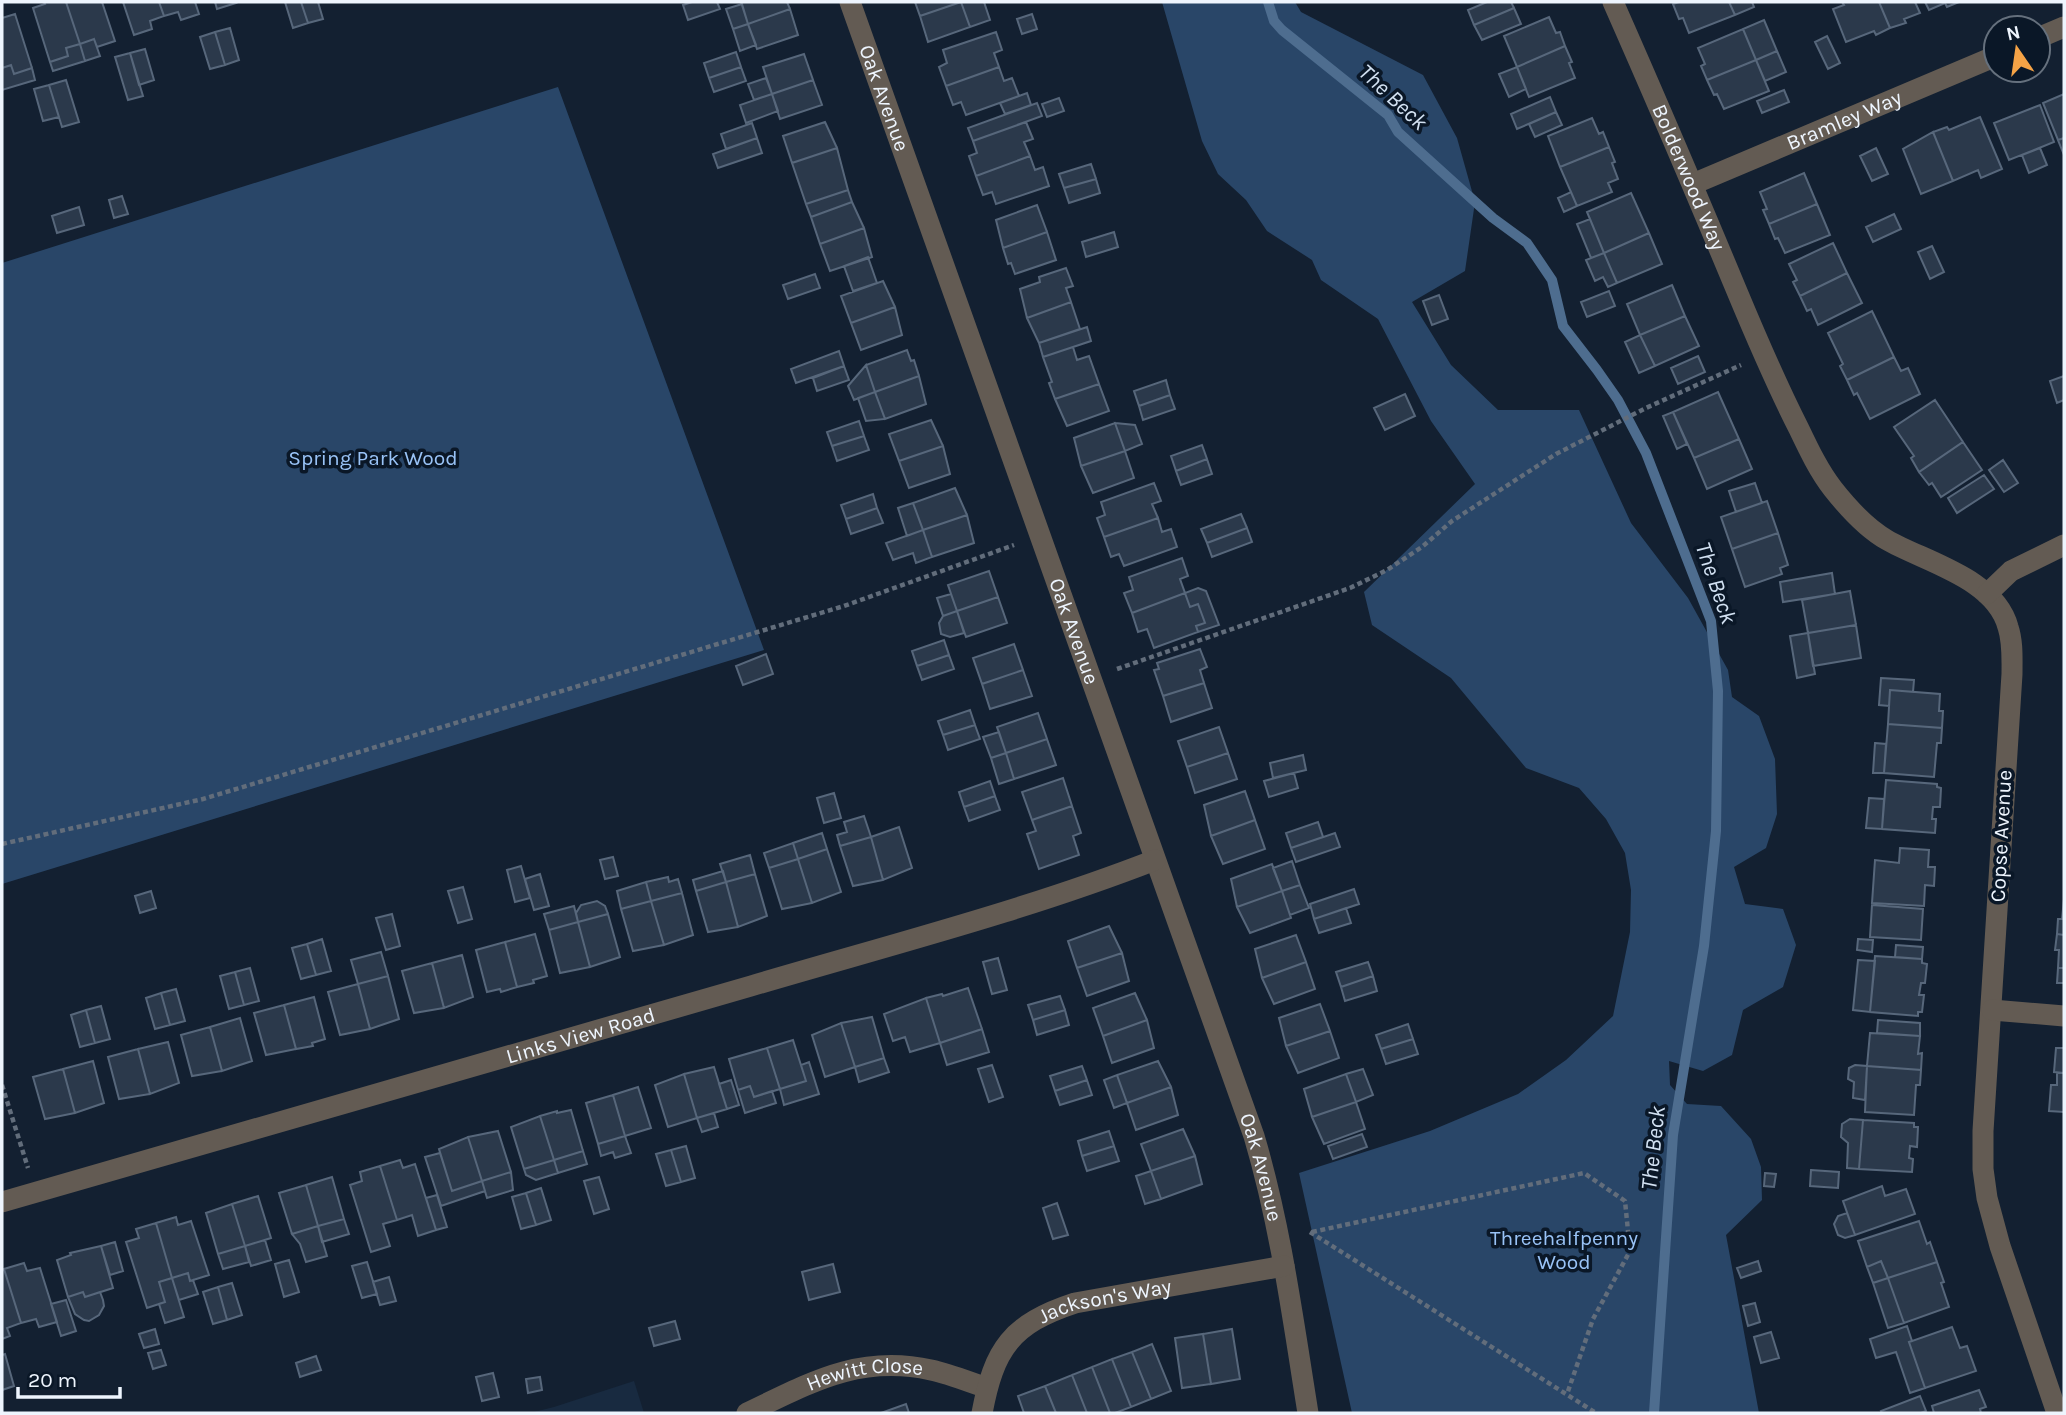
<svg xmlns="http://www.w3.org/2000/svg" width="2066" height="1415" font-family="Karla,sans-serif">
	<rect width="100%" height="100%" fill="#132031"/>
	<path fill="#182a40" d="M634,1381L644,1413H530L554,1407Z"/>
	<path fill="#294668" d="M1162,2H1295L1301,12L1423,75L1457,138L1475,202L1465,271L1412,302L1451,365L1498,410H1579L1631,523L1688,598L1728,670L1732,697L1759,716L1775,759L1777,814L1766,848L1734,867L1745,904L1783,909L1796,945L1783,987L1743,1010L1732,1055L1703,1071L1669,1061L1670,1085L1687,1104L1721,1106L1751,1139L1761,1167L1762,1200L1726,1235L1759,1413H1352L1299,1173L1430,1131L1518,1094L1566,1060L1613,1016L1630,932L1631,890L1625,853L1606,819L1579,788L1526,768L1451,678L1372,625L1364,592L1475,484L1431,421L1378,319L1321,280L1312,260L1267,231L1246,200L1218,174L1202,141Z
		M558,87L764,650L2,884V263Z"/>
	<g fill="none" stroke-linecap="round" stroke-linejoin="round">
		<path stroke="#4e6d8f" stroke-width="10" d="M1268,2L1274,21L1282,30L1388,115L1398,132L1493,218L1527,243L1552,280L1563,326L1597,370L1618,400L1646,453L1711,621L1718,691L1716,831L1704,946L1673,1135L1654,1413"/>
	</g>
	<path fill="#2b394b" stroke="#57677b" stroke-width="2" d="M44,2H66L80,44L66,48L68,56L50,62L33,8L45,4Z
		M66,2H102L115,41L97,47L94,39L80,44Z
		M123,2H159L164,16L150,21L152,29L134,35Z
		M159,2H195L199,14L181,20L178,12L164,16Z
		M215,2H235L236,3L217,9Z
		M285,2H301L308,23L293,28Z
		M301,2H318L323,19L308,23Z
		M692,2H717L720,9L688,20L683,5Z
		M741,2H787L790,9L748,24Z
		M915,2H961L920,16Z
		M961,2L970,27L928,42L920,16Z
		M961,2H984L990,20L970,27Z
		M1487,2H1511L1514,8L1474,25L1468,10Z
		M1679,2H1729L1735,15L1689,33L1683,18L1679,19L1673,4Z
		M1729,2H1752L1754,7L1735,15Z
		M1842,2H1879L1890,28L1876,35L1874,31L1846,42L1833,9L1844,5Z
		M1879,2H1915L1920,13L1904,19L1906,23L1890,28Z
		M1925,2H1959L1947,7L1945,3L1929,10Z
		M742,4L748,24L733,29L726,9Z
		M1514,8L1521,24L1482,40L1474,25Z
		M790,9L798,35L757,49L748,24Z
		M15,14L32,68L14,74L11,65L2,68V18Z
		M1032,14L1037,29L1022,34L1017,19Z
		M1549,17L1556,33L1560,32L1565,46L1517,67L1504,36Z
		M1764,20L1777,51L1756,60L1743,29Z
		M748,24L756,45L740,51L733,29Z
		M230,28L239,60L225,65L215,32Z
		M1743,29L1756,60L1707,80L1701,66L1705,64L1698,48Z
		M215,32L225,65L210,69L200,37Z
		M996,32L1002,50L994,53L999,67L946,86L939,67L947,63L943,50Z
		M1827,36L1840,63L1828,69L1815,42Z
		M94,39L100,56L85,61L80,44Z
		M80,44L85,61L53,71L50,62L68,56L66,48Z
		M1565,46L1572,62L1569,63L1575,78L1529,97L1517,67Z
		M145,49L154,80L139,85L130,53Z
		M1777,51L1786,72L1765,81L1756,60Z
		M736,52L741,67L709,78L704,63Z
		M130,53L143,96L128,100L115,57Z
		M804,54L813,80L772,94L763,67Z
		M1756,60L1769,91L1724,109L1717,94L1714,95L1707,80Z
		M11,65L14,74L32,68L35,80L2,90V68Z
		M741,67L746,81L714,92L709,78Z
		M999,67L1004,81L1012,78L1019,96L966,115L961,102L953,105L946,86Z
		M1517,67L1526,89L1509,97L1499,74Z
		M766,78L772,94L754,100L748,84Z
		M66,80L79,122L62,127L49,85Z
		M813,80L822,105L780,119L772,94Z
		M49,85L59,117L43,121L34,89Z
		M1784,90L1789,102L1762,113L1757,101Z
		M1027,93L1031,105L1005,114L1000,103Z
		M772,94L778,111L746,123L740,105Z
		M2064,94V138L2058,140L2043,103Z
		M1550,97L1556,112L1517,129L1511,114Z
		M1059,98L1064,111L1047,117L1042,104Z
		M1037,103L1042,116L973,141L968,128Z
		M2040,105L2054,142L2009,160L1994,123Z
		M1556,112L1562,125L1535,137L1529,124Z
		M1980,117L2002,169L1981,178L1978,170L1953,181L1933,132L1947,127L1949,130Z
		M1592,118L1599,134L1603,132L1609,147L1560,167L1548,136Z
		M825,122L837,148L792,163L783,136Z
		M1026,122L1033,139L1024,142L1030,156L976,176L969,156L977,153L973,141Z
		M752,123L757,138L726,149L721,134Z
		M1933,132L1953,181L1921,194L1903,149Z
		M757,138L762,153L718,168L713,154Z
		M2064,138V155L2058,140Z
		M1609,147L1615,162L1612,163L1618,179L1608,183L1612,192L1577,206L1560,167Z
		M837,148L848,190L806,204L792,163Z
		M1876,148L1888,174L1872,181L1860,156Z
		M2040,148L2047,165L2029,173L2022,155Z
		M1030,156L1035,170L1043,167L1049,186L996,204L992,192L983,195L976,176Z
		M1091,164L1096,179L1064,188L1059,174Z
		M1804,173L1817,204L1769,224L1763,210L1767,209L1760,192Z
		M1096,179L1100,193L1069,203L1064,188Z
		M848,190L852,202L811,217L806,204Z
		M1571,192L1577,206L1564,212L1558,198Z
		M1631,193L1649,233L1604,253L1587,212Z
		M122,196L128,214L114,218L109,200Z
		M852,202L864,228L820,244L811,217Z
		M1817,204L1830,235L1785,253L1778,238L1775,239L1769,224Z
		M1037,205L1047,232L1003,248L996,220Z
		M79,207L84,225L57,233L52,216Z
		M1894,214L1901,229L1873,242L1866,227Z
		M1590,219L1604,253L1591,258L1577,224Z
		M864,228L872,257L830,271L820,244Z
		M1047,232L1056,260L1015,274L1011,263L1008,264L1003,248Z
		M1114,232L1118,247L1086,257L1082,242Z
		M1649,233L1662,264L1617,283L1604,253Z
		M1833,243L1847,273L1800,296L1793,282L1797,280L1789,264Z
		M1932,246L1944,272L1930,279L1918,252Z
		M1604,253L1617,283L1608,287L1603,277L1595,281L1586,260Z
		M868,257L877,283L853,291L844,266Z
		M1066,268L1073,286L1066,288L1071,302L1027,318L1020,289L1040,282L1039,277Z
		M1847,273L1862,303L1818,325L1811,309L1807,311L1800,296Z
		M815,274L820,288L788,299L783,285Z
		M883,281L895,307L851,323L841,296Z
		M1672,285L1685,316L1640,335L1627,304Z
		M1609,291L1615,306L1587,317L1581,302Z
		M1439,295L1448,319L1432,325L1423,301Z
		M1071,302L1080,329L1039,343L1027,318Z
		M895,307L902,335L861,350L851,323Z
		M1872,311L1894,357L1847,380L1840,366L1843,364L1828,333Z
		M1685,316L1699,346L1655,366L1640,335Z
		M1087,327L1091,341L1043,357L1039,343Z
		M1640,335L1655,366L1639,373L1625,342Z
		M1073,347L1077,360L1089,356L1099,384L1055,399L1049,383L1052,382L1043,357Z
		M907,350L911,361L914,360L919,376L875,392L866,365Z
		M839,351L844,366L796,383L791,369Z
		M1698,356L1705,372L1678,384L1671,368Z
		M1894,357L1901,371L1908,368L1920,394L1870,419L1857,393L1854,395L1847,380Z
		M866,365L875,392L854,400L848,386Z
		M844,366L849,380L817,391L813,378Z
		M919,376L926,404L885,419L875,392Z
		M2064,376V400L2057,403L2050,381Z
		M1166,380L1170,395L1139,406L1134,391Z
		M1099,384L1109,411L1067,426L1055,399Z
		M875,392L885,419L866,421L858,398Z
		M1718,392L1739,439L1694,458L1673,412Z
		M1405,394L1415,416L1385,430L1374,408Z
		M1170,395L1175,409L1143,420L1139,406Z
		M1935,400L1963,442L1919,472L1911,458L1914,456L1894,427Z
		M1673,412L1687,444L1677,449L1663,416Z
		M931,420L943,446L899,461L889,434Z
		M859,421L864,436L832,446L827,432Z
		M1115,423L1125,451L1081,466L1074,438Z
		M1115,423L1135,425L1142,444L1125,451Z
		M864,436L869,450L837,461L832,446Z
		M1739,439L1752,469L1707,489L1694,458Z
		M1963,442L1982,470L1941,497L1932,483L1929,485L1919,472Z
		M1202,445L1207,459L1176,471L1171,456Z
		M943,446L950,474L909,488L899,461Z
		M1125,451L1134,478L1093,493L1081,466Z
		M1207,459L1212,474L1181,485L1176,471Z
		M2003,460L2018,483L2004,492L1989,470Z
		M1984,475L1994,489L1957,513L1948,498Z
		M1154,483L1161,501L1152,504L1158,518L1104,537L1097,518L1105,515L1101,502Z
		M1755,483L1762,503L1736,512L1729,491Z
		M955,488L967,515L923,530L913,503Z
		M873,494L877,508L846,519L841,505Z
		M1767,501L1778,533L1732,549L1721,517Z
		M913,503L923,530L907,536L898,508Z
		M877,508L883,523L851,534L846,519Z
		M1241,514L1247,528L1207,543L1201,529Z
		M967,515L974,543L932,557L923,530Z
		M1158,518L1162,532L1171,529L1177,547L1124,566L1119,554L1111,557L1104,537Z
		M1247,528L1252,542L1212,557L1207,543Z
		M923,530L932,557L916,563L913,553L893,560L886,543Z
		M1778,533L1788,565L1780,568L1782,574L1745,587L1732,549Z
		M1182,558L1188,576L1180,579L1185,593L1132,613L1124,593L1133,590L1129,577Z
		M989,571L998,597L957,611L948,585Z
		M1832,573L1835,594L1783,602L1780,582Z
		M1198,588L1206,591L1219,625L1198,632L1196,626L1205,623L1198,604L1190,607L1185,593Z
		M1850,591L1856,625L1808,633L1802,600Z
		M1185,593L1190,607L1198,604L1205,623L1196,626L1198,632L1154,648L1147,629L1138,632L1132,613Z
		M951,594L957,611L943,616L937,598Z
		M998,597L1007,623L966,637L957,611Z
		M957,611L964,633L950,637L941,634L939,623L943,616Z
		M1856,625L1861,658L1813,666L1808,633Z
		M1808,633L1815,674L1797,678L1790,636Z
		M944,640L949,655L917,666L912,651Z
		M1014,644L1023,670L982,684L973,658Z
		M1200,649L1207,667L1200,670L1204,683L1163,696L1154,670L1159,669L1157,663Z
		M766,654L773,674L743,685L736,666Z
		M949,655L954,669L922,680L917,666Z
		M1023,670L1032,696L990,709L982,684Z
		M1881,678L1914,680L1913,692L1890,690L1889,706L1879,705Z
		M1204,683L1212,708L1171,722L1163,696Z
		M1890,690L1940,694L1939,711H1943L1942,728L1888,724Z
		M970,710L975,725L943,735L938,721Z
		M1038,713L1047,739L1006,753L997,727Z
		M1888,724L1942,728L1941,743H1937L1934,777L1884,773Z
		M975,725L980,739L948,750L943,735Z
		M1219,727L1228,753L1187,767L1178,741Z
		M999,732L1006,753L991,758L983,737Z
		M1047,739L1056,765L1014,779L1006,753Z
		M1875,743L1886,744L1884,773H1873Z
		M1006,753L1014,779L999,784L991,758Z
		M1228,753L1237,779L1195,793L1187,767Z
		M1303,755L1306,770L1273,778L1270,763Z
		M1294,773L1298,788L1269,797L1264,781Z
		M1063,778L1072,806L1032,820L1022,792Z
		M1886,780L1937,784V787L1941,788L1940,807H1933L1932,819H1936L1935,833L1882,829Z
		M990,781L995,796L964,807L959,792Z
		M1245,791L1255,820L1211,836L1204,805Z
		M834,793L841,818L824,823L817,798Z
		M995,796L1000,810L969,821L964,807Z
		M1869,798L1884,799L1882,829L1866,828Z
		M1072,806L1081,833L1073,836L1079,855L1039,869L1027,834L1036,831L1032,820Z
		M864,816L871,837L840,846L837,835L847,832L844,822Z
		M1255,820L1265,849L1223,864L1211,836Z
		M1318,822L1323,837L1291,848L1286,833Z
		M899,827L912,868L883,880L871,837Z
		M822,833L827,849L798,859L793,843Z
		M1335,833L1340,847L1296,862L1291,848Z
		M871,837L883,880L853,886L840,846Z
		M793,843L798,859L769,868L764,853Z
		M1900,848L1929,850L1928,867H1935L1934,886L1925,885L1924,906L1872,903L1875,860L1899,863Z
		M827,849L841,892L812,903L798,859Z
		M750,855L755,874L726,882L720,864Z
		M613,857L618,876L605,879L600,860Z
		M798,859L812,903L782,909L769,868Z
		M1292,861L1300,885L1282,891L1273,868Z
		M1272,864L1282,891L1237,907L1231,879Z
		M521,866L530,898L515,902L507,870Z
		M723,871L726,882L696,891L693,880Z
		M540,874L549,906L534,910L525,879Z
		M755,874L767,916L738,927L726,882Z
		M668,877L669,882L678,879L682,893L651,901L646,882Z
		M646,882L651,901L621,909L617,891Z
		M726,882L738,927L708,932L696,891Z
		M1300,885L1309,908L1290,915L1282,891Z
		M463,887L472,919L458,923L448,891Z
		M1354,889L1359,904L1314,919L1310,904Z
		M151,891L156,908L140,913L135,896Z
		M1282,891L1291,918L1250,933L1237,907Z
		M682,893L693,935L664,945L651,901Z
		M2064,899V935L2057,934L2058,919H2062Z
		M597,901L605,906L608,914L578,922L576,913L581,905Z
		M651,901L664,945L633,951L621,909Z
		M1872,905L1923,909L1921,940L1870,937Z
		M574,906L578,922L549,930L544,914Z
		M1346,908L1351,923L1319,933L1314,919Z
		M392,914L400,946L386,950L376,918Z
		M608,914L620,957L590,967L578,922Z
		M578,922L590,967L560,973L549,930Z
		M1109,926L1122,953L1077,968L1068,941Z
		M535,934L547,976L533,980L534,983L517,987L505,942Z
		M2057,934L2064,935V968H2058L2059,950H2055Z
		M1296,935L1306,962L1262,978L1255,949Z
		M322,939L331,971L316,975L307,944Z
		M1858,939L1873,940L1872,952L1857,950Z
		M505,942L517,987L501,992L500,989L487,992L476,950Z
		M307,944L316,975L301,979L292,948Z
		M1896,945L1923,947L1922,959L1895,957Z
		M381,952L388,976L358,984L351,960Z
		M1122,953L1129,981L1087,996L1077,968Z
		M462,955L473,997L444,1008L432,963Z
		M1875,956L1922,959V963L1927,964L1925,983H1921L1919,995H1924L1922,1012H1918V1016L1870,1012Z
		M998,958L1007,990L992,994L983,962Z
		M1858,960L1875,961L1870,1012L1853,1010Z
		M1306,962L1315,989L1274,1004L1262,978Z
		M1368,962L1373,976L1341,987L1336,972Z
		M432,963L444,1008L414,1013L402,971Z
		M250,968L259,1001L244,1005L235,972Z
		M2058,968H2064V983H2057Z
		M235,972L244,1005L229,1009L220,976Z
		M388,976L399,1019L370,1029L358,984Z
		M1373,976L1377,991L1345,1001L1341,987Z
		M358,984L370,1029L340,1035L328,992Z
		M968,988L982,1029L940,1043L926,998L942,994L943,996Z
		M176,989L185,1021L170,1025L161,993Z
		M161,993L170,1025L155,1029L146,998Z
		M1135,993L1147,1020L1103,1036L1093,1008Z
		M1060,996L1065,1010L1033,1020L1028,1005Z
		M314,997L325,1039L312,1043L313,1046L296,1049L284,1005Z
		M926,998L940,1043L910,1052L905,1037L893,1041L884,1014Z
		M1320,1004L1330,1031L1286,1046L1279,1018Z
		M284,1005L296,1049L266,1055L254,1013Z
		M101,1006L110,1039L95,1043L86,1010Z
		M86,1010L95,1043L80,1047L71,1015Z
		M1065,1010L1069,1025L1037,1035L1033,1020Z
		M872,1017L884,1058L855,1067L841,1023Z
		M240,1018L252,1061L222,1071L210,1027Z
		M1147,1020L1154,1048L1112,1063L1103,1036Z
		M1878,1020L1920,1023V1036L1877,1033Z
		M841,1023L855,1067L825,1077L812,1035Z
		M1408,1024L1413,1039L1381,1049L1376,1035Z
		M210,1027L222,1071L192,1076L181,1035Z
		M982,1029L989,1052L947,1065L940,1043Z
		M1330,1031L1339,1058L1298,1073L1286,1046Z
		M1870,1033L1920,1036L1918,1054L1922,1053L1921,1070L1867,1066Z
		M1413,1039L1418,1054L1386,1064L1381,1049Z
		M793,1040L806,1081L780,1089L767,1048Z
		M168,1042L179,1083L150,1094L138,1049Z
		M767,1048L780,1089L754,1097L750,1086L738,1090L729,1059Z
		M2056,1048H2064V1073L2054,1072Z
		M138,1049L150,1094L119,1099L108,1057Z
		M884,1058L889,1072L859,1082L855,1067Z
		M93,1061L104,1103L75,1113L63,1069Z
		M1158,1061L1171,1087L1127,1103L1117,1075Z
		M809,1062L819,1094L784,1105L780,1089L806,1081L801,1065Z
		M992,1065L1003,1097L989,1102L978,1069Z
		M1855,1065L1867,1066L1865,1100L1853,1098L1854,1082L1848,1079L1849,1068Z
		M1082,1066L1087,1080L1055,1091L1050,1076Z
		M1867,1066L1921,1070L1920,1085H1916L1914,1115L1865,1112Z
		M714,1067L727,1109L697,1118L684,1074Z
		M63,1069L75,1113L45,1119L33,1077Z
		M1363,1069L1373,1095L1356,1102L1346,1074Z
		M2057,1073H2064V1112L2049,1111L2051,1085H2057Z
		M684,1074L697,1118L668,1127L655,1085Z
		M1346,1074L1356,1102L1312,1117L1304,1089Z
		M1117,1075L1127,1103L1114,1108L1104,1080Z
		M731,1080L739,1105L727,1109L719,1084Z
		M1087,1080L1092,1095L1060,1105L1055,1091Z
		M750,1086L754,1097L772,1091L776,1103L745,1113L738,1090Z
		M638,1087L651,1128L625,1136L613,1095Z
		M1171,1087L1178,1115L1136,1130L1127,1103Z
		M613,1095L625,1136L598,1144L586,1103Z
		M1356,1102L1365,1129L1324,1144L1312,1117Z
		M571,1110L583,1151L554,1160L540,1116L557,1111V1113Z
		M714,1113L718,1127L702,1132L697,1118Z
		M540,1116L554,1160L524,1169L511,1127Z
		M1850,1119L1863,1120L1859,1169L1847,1168L1848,1143L1841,1137L1842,1124Z
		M1863,1120L1914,1123V1127H1918L1917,1147L1910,1146L1909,1158L1913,1159L1912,1172L1859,1169Z
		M1183,1129L1195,1156L1151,1171L1141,1144Z
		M498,1131L511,1172L482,1181L468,1137Z
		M1109,1131L1114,1146L1082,1156L1078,1141Z
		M1362,1134L1367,1147L1333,1159L1328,1146Z
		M625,1136L631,1153L615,1158L613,1152L601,1156L598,1144Z
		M468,1137L482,1181L452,1191L439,1149Z
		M686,1146L695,1178L681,1182L671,1150Z
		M1114,1146L1119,1161L1087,1171L1082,1156Z
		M671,1150L681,1182L666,1186L656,1154Z
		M583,1151L587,1164L558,1173L554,1160Z
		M440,1153L452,1191L482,1181L485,1191L441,1206L425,1157Z
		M1195,1156L1202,1184L1161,1199L1151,1171Z
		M400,1160L403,1168L415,1164L436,1230L418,1236L412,1215L397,1220L380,1166Z
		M554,1160L558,1173L536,1180L526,1175L524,1169Z
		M380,1166L397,1220L383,1224L390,1246L371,1252L350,1185L362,1181L360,1172Z
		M1811,1170L1839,1172L1838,1188L1810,1186Z
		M1151,1171L1161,1199L1145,1204L1136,1176Z
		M511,1172L513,1190L487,1198L482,1181Z
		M1765,1173L1776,1174L1774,1187L1764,1186Z
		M332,1177L344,1219L318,1226L306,1185Z
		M599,1177L609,1209L594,1214L584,1181Z
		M306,1185L318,1226L292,1234L279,1193Z
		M1882,1186L1885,1196L1906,1189L1915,1214L1855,1235L1843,1201Z
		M541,1188L551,1220L536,1225L526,1193Z
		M526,1193L536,1225L521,1229L512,1197Z
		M437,1195L447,1227L436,1230L426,1198Z
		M258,1196L271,1238L245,1246L232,1204Z
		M1057,1203L1068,1235L1053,1239L1043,1208Z
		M232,1204L245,1246L218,1254L206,1213Z
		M1847,1213L1855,1235L1845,1238L1838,1235L1834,1224L1838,1216Z
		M176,1217L178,1225L191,1221L209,1275L190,1281L188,1273L172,1278L156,1223Z
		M344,1219L349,1234L322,1242L318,1226Z
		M1919,1221L1927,1244L1930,1242L1937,1262L1888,1278L1881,1261L1867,1267L1858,1241Z
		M156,1223L172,1278L159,1282L165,1302L147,1308L126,1242L139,1238L136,1229Z
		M318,1226L327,1256L306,1262L300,1244L292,1234Z
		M265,1240L271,1260L251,1266L245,1246Z
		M115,1242L123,1271L110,1275L101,1246Z
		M101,1246L113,1288L85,1297L83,1292L68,1297L57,1260L71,1255L70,1253Z
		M245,1246L249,1262L223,1269L218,1254Z
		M289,1260L299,1292L284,1297L275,1264Z
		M1758,1261L1761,1271L1741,1278L1737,1268Z
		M1881,1261L1888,1278L1873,1283L1867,1267Z
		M367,1262L377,1294L362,1298L352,1266Z
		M1937,1262L1944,1282L1941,1283L1949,1307L1904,1323L1888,1278Z
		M24,1263L27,1271L40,1268L57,1322L39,1327L36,1319L21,1323L4,1269Z
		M833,1264L840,1292L809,1300L802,1272Z
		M4,1269L21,1323L7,1328L10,1336L2,1339V1270Z
		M188,1273L190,1281L193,1280L198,1294L179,1300L172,1278Z
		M389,1277L396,1301L380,1305L373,1282Z
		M172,1278L184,1317L165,1323L159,1304L165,1302L159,1282Z
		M1888,1278L1904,1323L1888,1328L1873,1283Z
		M232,1283L242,1315L227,1320L218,1287Z
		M218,1287L227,1320L213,1324L203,1292Z
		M83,1292L85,1297L100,1292L103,1300L104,1306L99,1315L89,1321L84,1320L75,1314L68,1297Z
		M66,1300L76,1331L61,1336L51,1304Z
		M1755,1303L1760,1322L1748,1326L1743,1306Z
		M675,1321L680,1339L654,1346L649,1328Z
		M1907,1326L1912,1341L1909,1342L1925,1388L1910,1393L1896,1352L1876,1358L1870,1339Z
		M1952,1327L1960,1348L1967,1346L1976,1371L1925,1388L1909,1342Z
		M155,1329L159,1344L144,1348L139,1334Z
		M1232,1329L1240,1379L1211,1384L1203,1334Z
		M1771,1332L1779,1358L1761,1363L1754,1337Z
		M1203,1334L1211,1384L1182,1388L1175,1338Z
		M1152,1344L1171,1391L1151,1399L1132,1352Z
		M161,1350L166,1365L153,1369L148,1353Z
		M1132,1352L1151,1399L1131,1407L1112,1359Z
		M5,1354L14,1386L2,1390V1355Z
		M316,1356L321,1370L300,1377L296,1363Z
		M1112,1359L1131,1407L1115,1413H1110L1092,1367Z
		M1092,1367L1110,1413H1087L1072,1375Z
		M493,1373L499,1397L482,1401L476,1377Z
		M1072,1375L1087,1413H1056L1045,1386Z
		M540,1377L542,1390L528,1393L526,1379Z
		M1045,1386L1056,1413H1024L1018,1396Z
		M1979,1390L1986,1407L1980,1409L1981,1413H1934L1932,1406Z
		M1920,1396L1926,1411L1921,1413H1882L1881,1411Z
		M906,1404L909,1413H881Z"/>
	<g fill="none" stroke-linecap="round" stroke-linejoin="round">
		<path stroke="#626d7b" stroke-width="4.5" stroke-dasharray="5 3.5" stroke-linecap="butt" d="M1117,669L1350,588L1387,570L1422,547L1452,521L1556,454L1646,408L1741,365
			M2,844L203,799L844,606L1014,545
			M2,1085L28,1168
			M1310,1232L1596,1413
			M1312,1232L1584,1173L1625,1201L1630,1251L1593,1319L1567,1394"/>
		<g stroke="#635b53" stroke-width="21">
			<path id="s1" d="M850,2L1254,1136C1281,1227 1293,1320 1308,1413"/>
			<path id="s2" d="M1613,2C1655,97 1696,193 1736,289C1756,337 1776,384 1799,429C1809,450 1819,471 1833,489C1848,508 1866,528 1887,540C1925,562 1995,578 2008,627C2013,642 2012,658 2012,674L1983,1131V1169L1987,1198L2000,1246L2057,1413"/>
			<path d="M2038,38L2064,27"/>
			<path id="s3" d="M1693,184L1996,56"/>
			<path d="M1987,594L2011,571L2064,545"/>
			<path d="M1992,1010L2064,1016"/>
			<path id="s4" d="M2,1202C252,1130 502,1059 751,986C886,946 1024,911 1155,860"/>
			<path id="s5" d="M747,1413C810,1383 859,1354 931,1370C950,1374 969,1382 987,1388"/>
			<path id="s6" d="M982,1413C994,1349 1011,1324 1075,1303L1284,1266"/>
		</g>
	</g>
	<g text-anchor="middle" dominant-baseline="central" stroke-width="7" stroke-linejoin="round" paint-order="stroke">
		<g font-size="21" fill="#eef5fe" stroke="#0a1727">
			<text stroke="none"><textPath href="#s1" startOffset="102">Oak Avenue</textPath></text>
			<text stroke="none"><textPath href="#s3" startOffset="164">Bramley Way</textPath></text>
			<text stroke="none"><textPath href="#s2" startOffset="191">Bolderwood Way</textPath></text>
			<text stroke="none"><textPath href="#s1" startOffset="668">Oak Avenue</textPath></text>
			<text transform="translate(2001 836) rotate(-87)">Copse Avenue</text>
			<text stroke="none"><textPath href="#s4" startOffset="602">Links View Road</textPath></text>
			<text stroke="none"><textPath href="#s1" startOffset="1236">Oak Avenue</textPath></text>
			<text stroke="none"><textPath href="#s6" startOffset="184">Jackson's Way</textPath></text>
			<text stroke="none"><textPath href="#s5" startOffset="126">Hewitt Close</textPath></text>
		</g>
		<g font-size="21" fill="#99c3f7" stroke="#0a1727">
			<text x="373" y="458">Spring Park Wood</text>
			<text x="1564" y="1238">Threehalfpenny<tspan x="1564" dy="24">Wood</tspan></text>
		</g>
		<g font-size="23" font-style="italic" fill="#d2e1f2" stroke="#0a1727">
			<text transform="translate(1393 97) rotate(43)">The Beck</text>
			<text transform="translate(1716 583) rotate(71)">The Beck</text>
			<text transform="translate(1653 1148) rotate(-84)">The Beck</text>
		</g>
	</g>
	<rect width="2066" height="1415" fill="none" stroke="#eef5fe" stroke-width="7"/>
	<g transform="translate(2017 49) rotate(347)"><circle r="33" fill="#0a1727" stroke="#65707d" stroke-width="2"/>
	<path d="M0-5L12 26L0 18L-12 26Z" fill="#f5a346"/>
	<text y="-10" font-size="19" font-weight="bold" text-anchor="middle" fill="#eef5fe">N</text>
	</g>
	<path d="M18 1387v10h102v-10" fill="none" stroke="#eef5fe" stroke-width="3.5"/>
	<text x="28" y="1387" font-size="21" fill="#eef5fe" stroke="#0a1727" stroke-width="5" paint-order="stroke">20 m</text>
</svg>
